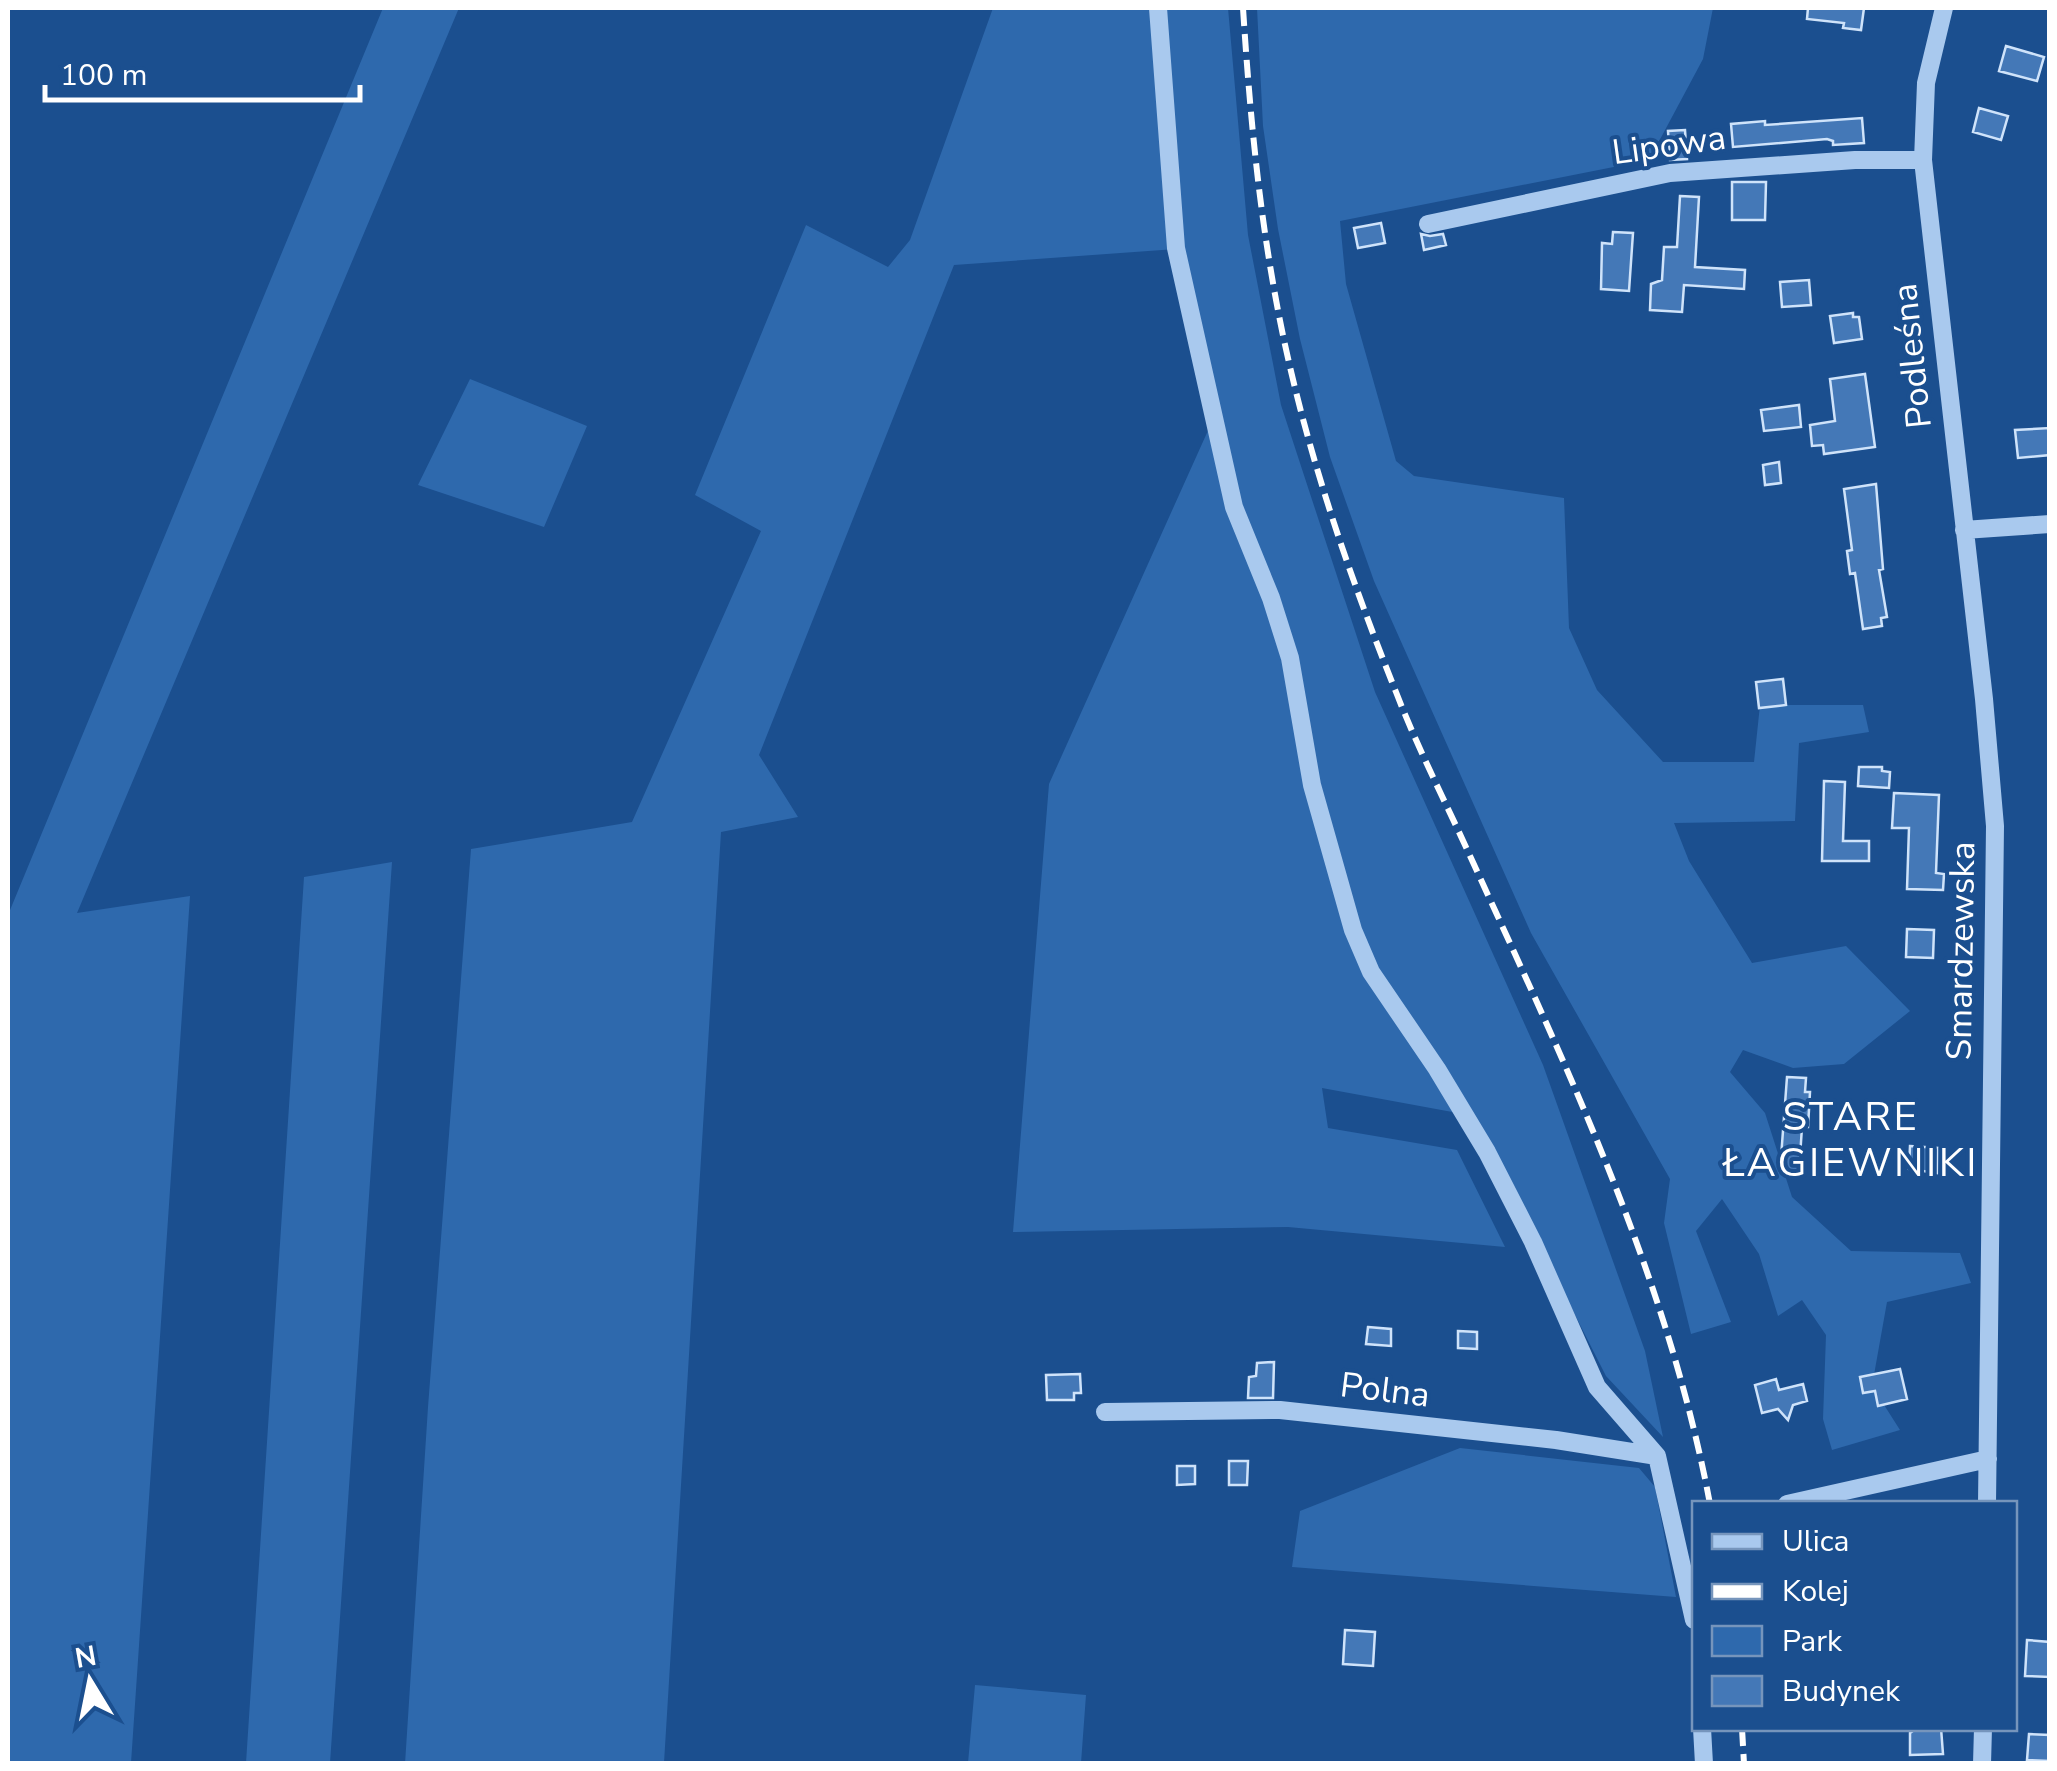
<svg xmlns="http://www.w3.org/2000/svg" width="2057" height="1771" font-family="'Nunito Sans',sans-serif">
	<rect width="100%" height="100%" fill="#1b4f8f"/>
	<path fill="#2e69ad" d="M383,8H459L77,913L190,896L131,1763H8V915Z
		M993,8H1228L1248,235L1281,405L1375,692L1543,1065L1645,1351L1663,1437L1606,1376L1474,1116L1322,1088L1328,1128L1457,1150L1505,1247L1288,1227L1013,1232L1049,784L1215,415L1176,249L954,265L759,755L798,817L721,832L664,1763L405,1764L428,1407L471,849L632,822L761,531L695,495L806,225L888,267L910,240Z
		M1257,8H1713L1703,59L1649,160L1340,221L1346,284L1396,461L1414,476L1564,498L1569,628L1597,690L1663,762H1754L1760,705H1863L1869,732L1799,743L1795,821L1674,823L1689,861L1752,963L1846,946L1910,1011L1844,1064L1793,1068L1743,1050L1730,1072L1765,1113L1792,1197L1851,1251L1960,1253L1971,1283L1887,1302L1872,1386L1900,1430L1832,1450L1823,1419L1826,1335L1802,1300L1778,1316L1759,1254L1722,1199L1696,1231L1731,1322L1691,1334L1664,1223L1670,1179L1531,933L1374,581L1330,457L1300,339L1278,229L1263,126Z
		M470,379L587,426L544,527L418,485Z
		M392,862L330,1763H246L304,877Z
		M1460,1448L1639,1468L1655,1487L1676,1597L1292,1567L1300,1511Z
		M975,1685L1086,1695L1081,1763H968Z"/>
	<path fill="#4478b7" stroke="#cfe3fa" stroke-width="2.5" d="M1808,8H1864L1861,30L1843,28L1844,23L1807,19Z
		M2006,46L2044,57L2037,81L1999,71Z
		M1979,108L2008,116L2001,140L1973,132Z
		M1862,118L1864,143L1833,145V141L1827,139L1733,147L1731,124L1765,121V125Z
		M1685,130L1687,159L1670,160L1668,131Z
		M1732,182H1766L1765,220H1732Z
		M1680,196L1699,197L1695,267L1745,270L1744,289L1684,285L1682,312L1650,310L1651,284L1662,280L1664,247H1677Z
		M1381,223L1385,243L1358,248L1354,228Z
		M1613,232L1633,233L1629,291L1601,289L1602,243L1612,244Z
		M1421,234L1430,236L1443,234L1446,245L1424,250Z
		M1809,280L1811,305L1782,307L1780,282Z
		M1853,313V317H1859L1862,339L1834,343L1830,316Z
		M1865,374L1875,447L1824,454L1823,445L1812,446L1810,425L1835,421L1830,379Z
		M1799,405L1801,427L1764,431L1761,410Z
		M2050,428V455L2018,458L2015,430Z
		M1779,462L1781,483L1765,485L1763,465Z
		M1876,484L1883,569L1879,570L1887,617L1881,618L1882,626L1863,629L1855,573L1850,574L1847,551L1852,550L1844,489Z
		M1783,679L1786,705L1759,708L1756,682Z
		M1859,767H1882V771L1890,772L1889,788L1858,786Z
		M1824,781L1845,782L1843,841H1869V861H1822Z
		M1894,793L1939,795L1936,873L1944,874L1943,890L1907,889L1909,828H1892Z
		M1907,929L1934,930L1933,958L1906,957Z
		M1787,1077L1806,1078L1805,1092H1810L1808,1127H1802L1799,1172L1780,1171Z
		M1910,1146L1938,1148L1937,1173L1909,1169Z
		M1368,1327L1391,1329V1346L1366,1344Z
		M1458,1331L1477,1332V1349L1458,1348Z
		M1274,1362L1273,1398H1248L1249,1377L1256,1376L1257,1363Z
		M1900,1369L1907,1399L1878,1406L1875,1391L1863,1393L1860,1377Z
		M1080,1374L1081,1393H1074V1400H1047L1046,1375Z
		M1776,1379L1779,1390L1803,1384L1807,1401L1793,1405L1788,1420L1778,1409L1762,1413L1755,1385Z
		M1229,1461H1248L1247,1485H1229Z
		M1177,1466H1195V1484L1177,1485Z
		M1345,1630L1375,1632L1373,1666L1343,1664Z
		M2027,1640L2050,1642V1677L2025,1676Z
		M1917,1728H1941L1943,1754L1910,1755V1733Z
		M2029,1734L2050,1735V1761L2027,1760Z"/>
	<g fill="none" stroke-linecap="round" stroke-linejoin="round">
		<path stroke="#a9c9ee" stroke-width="18" d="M1158,8L1176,248L1234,507L1271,598L1290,658L1312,785L1353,930L1371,972L1437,1069L1487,1152L1533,1242L1597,1387L1657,1456L1694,1620
			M1944,8L1926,83L1923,160L1984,699L1995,826L1987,1504
			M1428,224L1670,173L1855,160H1923
			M1964,530L2050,524
			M1105,1412L1280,1410L1556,1440L1657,1456
			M1787,1504L1988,1459
			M1702,1728L1704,1764
			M1982,1764L1983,1728"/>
		<path stroke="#fff" stroke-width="6" stroke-dasharray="18 8" stroke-linecap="butt" d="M1243,8C1249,100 1257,192 1273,283C1297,423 1343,560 1396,692C1418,749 1446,803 1471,858C1567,1068 1667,1275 1710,1504
			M1742,1728L1744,1764"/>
	</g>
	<g text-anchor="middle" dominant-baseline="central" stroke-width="8" stroke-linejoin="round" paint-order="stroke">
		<g font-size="35" fill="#fff" stroke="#1b4f8f">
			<text transform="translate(1669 145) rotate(-8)">Lipowa</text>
			<text transform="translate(1912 356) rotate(-96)">Podleśna</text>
			<text transform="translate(1961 951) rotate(-89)">Smardzewska</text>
			<text transform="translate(1385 1390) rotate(7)">Polna</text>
		</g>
		<g font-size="40" letter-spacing="2.5" fill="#fff" stroke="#1b4f8f">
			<text x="1851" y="1117">STARE<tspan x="1851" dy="46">ŁAGIEWNIKI</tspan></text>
		</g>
	</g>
	<rect width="2057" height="1771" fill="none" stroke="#ffffff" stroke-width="20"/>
	<rect x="1692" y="1501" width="325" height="230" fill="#1b4f8f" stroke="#7695bc" stroke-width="2.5"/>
	<rect x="1712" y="1534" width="50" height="15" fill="#a9c9ee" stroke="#7695bc" stroke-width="2.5"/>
	<text x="1782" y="1551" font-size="30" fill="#ffffff">Ulica</text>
	<rect x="1712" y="1584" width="50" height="15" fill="#ffffff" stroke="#7695bc" stroke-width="2.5"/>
	<text x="1782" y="1601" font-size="30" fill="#ffffff">Kolej</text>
	<rect x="1712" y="1626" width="50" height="30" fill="#2e69ad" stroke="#7695bc" stroke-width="2.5"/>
	<text x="1782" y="1651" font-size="30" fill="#ffffff">Park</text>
	<rect x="1712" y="1676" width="50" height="30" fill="#4478b7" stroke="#7695bc" stroke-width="2.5"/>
	<text x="1782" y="1701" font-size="30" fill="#ffffff">Budynek</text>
	<g transform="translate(90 1681) rotate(350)" stroke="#1b4f8f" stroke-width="8" paint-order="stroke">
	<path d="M0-8L18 38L0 25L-18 38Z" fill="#ffffff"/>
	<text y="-15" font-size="28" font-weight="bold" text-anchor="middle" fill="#ffffff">N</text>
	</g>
	<path d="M45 85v15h315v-15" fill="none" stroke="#ffffff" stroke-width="5"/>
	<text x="60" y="85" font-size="30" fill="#ffffff" stroke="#1b4f8f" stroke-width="8" paint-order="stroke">100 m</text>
</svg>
